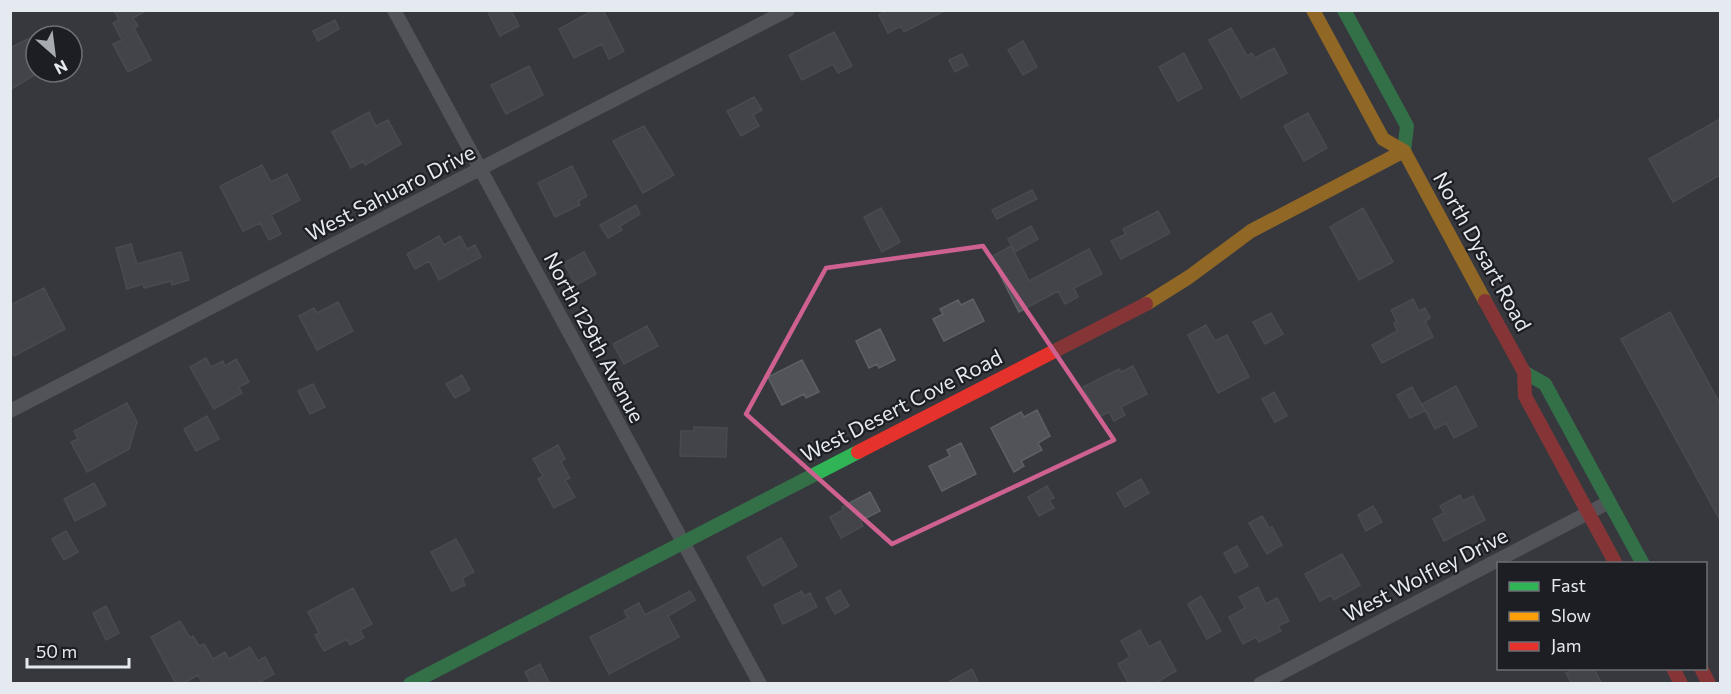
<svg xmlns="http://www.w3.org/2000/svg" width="1731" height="694" font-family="Commissioner,sans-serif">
	<rect width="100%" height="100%" fill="#36383e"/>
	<path fill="#515358" stroke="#5d6064" stroke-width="1.5" d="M114,10H147L133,18L138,26L134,28L151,60L128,72L113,44L122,40L113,23L119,20Z
		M487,10H511L519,26L500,36Z
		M594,10H603L624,51L609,59L602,44L574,58L559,29Z
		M887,10H946L904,32L901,26L888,33L879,15Z
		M335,20L339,29L318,41L313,31Z
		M1231,28L1247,56L1252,53L1255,58L1274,48L1287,73L1241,98L1209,40Z
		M834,32L852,66L838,73L833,64L802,80L789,55Z
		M36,35V74L10,90V48Z
		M1023,41L1037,67L1023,75L1008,50Z
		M1184,53L1202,88L1178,101L1159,67Z
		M962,54L968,65L955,72L949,60Z
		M529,66L543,95L506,114L491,85Z
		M754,97L762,110L753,115L759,126L741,136L727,111Z
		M369,112L376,126L388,120L401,144L365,165L363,161L351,168L332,132Z
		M1308,113L1327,148L1304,161L1284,126Z
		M1720,119V175L1673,202L1649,159Z
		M644,126L674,175L643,193L613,141Z
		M262,165L271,182L287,174L300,200L271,215L281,234L269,240L260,223L243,231L220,186Z
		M572,166L587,196L578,201L580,205L555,217L538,183Z
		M1032,190L1037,199L997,219L992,210Z
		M636,205L640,214L620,226L622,230L608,238L600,225Z
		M881,208L900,242L882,252L864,217Z
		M1363,208L1393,262L1359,280L1330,227Z
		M1158,211L1170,233L1121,259L1111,241L1126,234L1123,229Z
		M1031,226L1038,239L1015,252L1008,239Z
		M439,236L444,245L460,236L467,249L475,245L481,257L439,280L429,261L415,269L407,254Z
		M131,244L137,264L181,252L189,280L172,285L171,281L144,288L143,284L127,289L116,248Z
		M1011,246L1029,281L1089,249L1102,274L1074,288L1078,297L1065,304L1058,291L1019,312L991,257Z
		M584,252L596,274L576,285L564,263Z
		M44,288L65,329L14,356L10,350V305Z
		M973,299L984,321L944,341L933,319L943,314L940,309L958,300L961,305Z
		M1413,299L1419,311L1425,308L1430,318L1425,321L1433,337L1382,363L1372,345L1397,331L1394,323L1397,322L1391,310Z
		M338,302L353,331L317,350L299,316L314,308L317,313Z
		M1670,312L1720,404V520L1621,339Z
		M1271,313L1283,334L1265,344L1253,322Z
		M1206,325L1215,341L1227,335L1249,377L1218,393L1188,335Z
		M647,326L658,346L624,364L613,344Z
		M880,329L895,360L879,368L877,364L869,368L856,341Z
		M206,358L211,367L223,361L225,366L236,359L249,382L239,387L242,393L214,409L190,367Z
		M802,360L819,392L806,398L804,394L782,405L768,377Z
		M1133,366L1147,394L1121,407L1125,415L1114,421L1109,412L1099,417L1083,387L1119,369L1121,372Z
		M462,375L470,390L455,398L446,384Z
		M313,384L325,407L310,414L298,391Z
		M1456,386L1477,426L1454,438L1446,423L1435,429L1422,404Z
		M1412,387L1425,411L1410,418L1397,395Z
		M1274,392L1287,416L1275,422L1262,399Z
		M127,403L137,422L129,449L87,472L71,442L78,439L74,431Z
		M1037,410L1050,436L1038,443L1042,450L1021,461L1024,466L1014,472L991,428L1021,412L1024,417Z
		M207,416L219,439L196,451L184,429Z
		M694,427L727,428L726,457L680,456L681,431H694Z
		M961,443L976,474L942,491L929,466L950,456L947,450Z
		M558,445L565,459L561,462L570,478L565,480L575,497L554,508L538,479L543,476L533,459Z
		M1141,479L1149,493L1125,507L1117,493Z
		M94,483L106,505L75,521L64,499Z
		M1047,486L1054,498L1049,500L1054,508L1039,516L1028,497Z
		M870,492L880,511L860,521L863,526L841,538L830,517L843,510L842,507Z
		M1460,495L1463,501L1473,496L1485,520L1444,541L1433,519L1444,513L1440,506Z
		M1373,506L1382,522L1366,531L1358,515Z
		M1262,516L1269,528L1272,527L1282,545L1267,554L1249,523Z
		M66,531L78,552L64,560L52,539Z
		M781,538L797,566L763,586L747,557Z
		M456,539L474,572L462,578L465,585L452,591L431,552Z
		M1237,546L1248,566L1235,573L1224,553Z
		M1342,554L1360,585L1334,600L1331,595L1320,601L1305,574Z
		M1258,587L1266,604L1277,598L1289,621L1278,626L1281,631L1259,642L1256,637L1243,644L1229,617L1245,608L1239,597Z
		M353,588L372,624L360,630L364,638L350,645L347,639L324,651L315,635L319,633L308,612Z
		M840,590L849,606L835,614L826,598Z
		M690,591L695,600L668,616L679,637L609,674L590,637L628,618L624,611L639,603L645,615Z
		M802,591L804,596L810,593L817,607L783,624L774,605Z
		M1201,596L1221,631L1207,639L1188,604Z
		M106,606L119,633L106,640L93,613Z
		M180,621L190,638L193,636L199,646L204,644L213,659L225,652L229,659L250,647L258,661L265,657L274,674L256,684H203L198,675L182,684H176L151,637Z
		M1140,630L1149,647L1160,641L1176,671L1154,684H1129L1118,664L1130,657L1121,641Z
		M540,664L550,684H531L525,672Z
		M972,669L979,684H945Z
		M1574,669H1594L1602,684H1572L1566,673Z"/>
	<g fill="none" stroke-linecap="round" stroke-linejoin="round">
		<path stroke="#72747a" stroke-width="14" d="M394,10L760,684
			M10,411L788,10
			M1260,684L1609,502"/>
		<path stroke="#30b455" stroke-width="14" d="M1344,10L1407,126L1404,151
			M1524,372L1545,384L1643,564
			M410,684L858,452"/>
		<path stroke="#ff9f0a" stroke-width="14" d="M1313,10L1383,139L1404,151L1485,301
			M1146,304L1189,277L1251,231L1404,151"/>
		<path stroke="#e5322d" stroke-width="14" d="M1485,301L1524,372L1525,396L1616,564
			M858,452L1146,304
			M1673,668L1681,684
			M1701,668L1709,684"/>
	</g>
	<path d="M0 0H1731V694H0ZM983,246L1114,440L892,544L746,414L826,268Z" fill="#36383e" fill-opacity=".55" fill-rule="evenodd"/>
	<path fill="none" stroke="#ce618f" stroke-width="4.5" stroke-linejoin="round" d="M983,246L1114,440L892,544L746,414L826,268Z"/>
	<g text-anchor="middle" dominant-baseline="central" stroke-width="4.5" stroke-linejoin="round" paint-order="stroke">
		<g font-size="21" fill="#e5e9f0" stroke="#1c1e23">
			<text transform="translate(390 192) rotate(-27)">West Sahuaro Drive</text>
			<text transform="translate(1483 251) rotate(61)">North Dysart Road</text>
			<text transform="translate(595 337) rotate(62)">North 129th Avenue</text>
			<text transform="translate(901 405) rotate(-27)">West Desert Cove Road</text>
			<text transform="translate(1425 574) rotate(-27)">West Wolfley Drive</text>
		</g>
	</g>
	<rect width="1731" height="694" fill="none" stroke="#e5e9f0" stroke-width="24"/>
	<rect x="1497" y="562" width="210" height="108" fill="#1c1e23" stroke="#6c6f75" stroke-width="1.5"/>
	<rect x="1509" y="582" width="30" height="9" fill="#30b455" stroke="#6c6f75" stroke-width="1.5"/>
	<text x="1551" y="592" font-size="18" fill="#e5e9f0">Fast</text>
	<rect x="1509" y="612" width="30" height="9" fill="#ff9f0a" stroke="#6c6f75" stroke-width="1.5"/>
	<text x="1551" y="622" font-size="18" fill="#e5e9f0">Slow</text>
	<rect x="1509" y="642" width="30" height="9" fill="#e5322d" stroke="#6c6f75" stroke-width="1.5"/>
	<text x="1551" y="652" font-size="18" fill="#e5e9f0">Jam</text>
	<g transform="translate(54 54) rotate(152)"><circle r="28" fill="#1c1e23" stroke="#6c6f75" stroke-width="1.5"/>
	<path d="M0-4.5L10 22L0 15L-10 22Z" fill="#a8abb2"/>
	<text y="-9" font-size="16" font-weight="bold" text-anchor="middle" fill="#e5e9f0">N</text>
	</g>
	<path d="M27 658v9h102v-9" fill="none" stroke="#e5e9f0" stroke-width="3"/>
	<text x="36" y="658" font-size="18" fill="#e5e9f0" stroke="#1c1e23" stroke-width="4.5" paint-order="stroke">50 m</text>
</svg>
